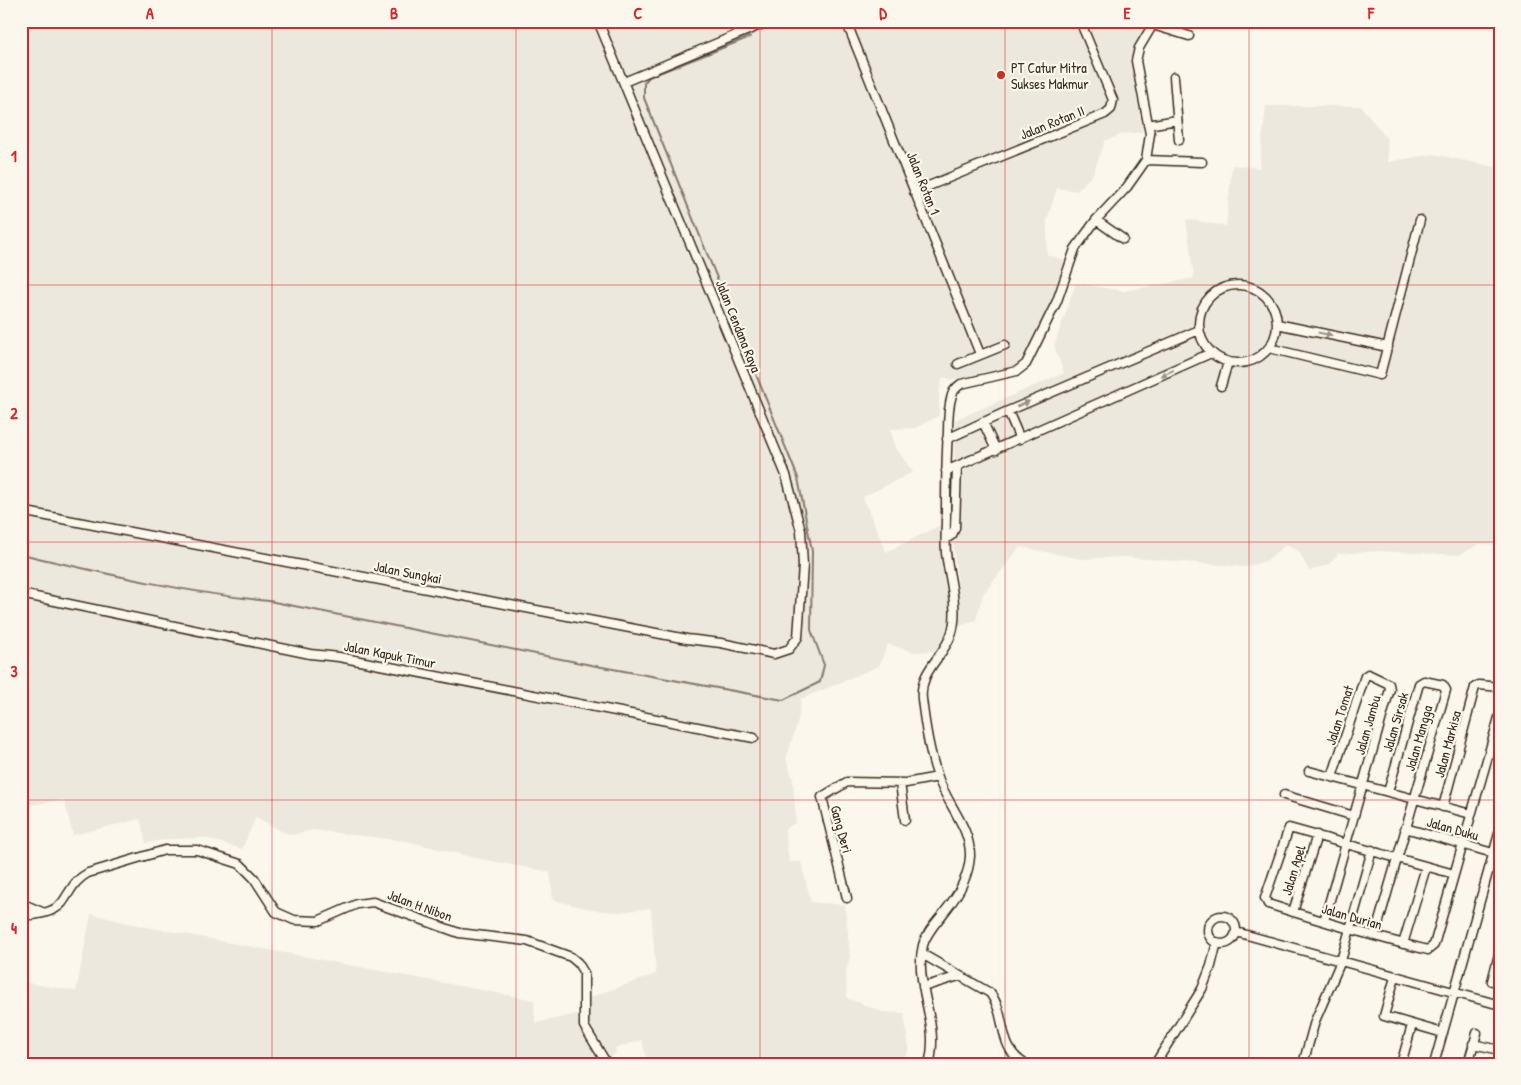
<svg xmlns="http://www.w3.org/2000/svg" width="1521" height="1085" font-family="'Patrick Hand',sans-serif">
	<rect width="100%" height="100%" fill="#fbf7ec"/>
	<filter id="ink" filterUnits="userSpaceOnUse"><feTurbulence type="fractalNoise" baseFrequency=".02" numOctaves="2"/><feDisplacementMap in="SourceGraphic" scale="10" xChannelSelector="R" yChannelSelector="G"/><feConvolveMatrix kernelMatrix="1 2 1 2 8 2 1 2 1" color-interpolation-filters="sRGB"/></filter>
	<g filter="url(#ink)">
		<path fill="#ede8dd" d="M21,21H1150L1135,44V67L1142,132L1123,134L1105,141L1093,174L1077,191L1057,188L1047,220V255L1065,260L1051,304L1025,358L1016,366L952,380L943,377L939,392V416L915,428L890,429L896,448L913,472L863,497L886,552L943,524V559L950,612L946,637L934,651L913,652L888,644L879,666L801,699L798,721L786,759L793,779L796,822L785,829L789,862H801L811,902L845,905L850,956L846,972L847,998L883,1012L904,1013L909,1049L901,1064H648L642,1040L615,1048L616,1053L609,1058L591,1031L586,1018L588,998L656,974L651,908L620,912L594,910L553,900L550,872L471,857L406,841L312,830L294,835L283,832L256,817L242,849L205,838L170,839L146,843L140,819L73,835L64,800L30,805L29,832L21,830Z
			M1266,106H1361L1387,139L1388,162L1433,154L1500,168V545L1480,544L1459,555L1379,551L1338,554L1329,564L1309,571L1299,551L1286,545L1266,561L1246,567L1123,557L1082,559L1020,547L983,594L976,620L958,627L959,594L953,542L955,420L1064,373L1054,346L1076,283L1124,291L1194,278L1186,219L1226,226L1232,165L1259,168Z
			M91,914L136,925L534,1000L535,1023L577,1014L581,1031L600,1064H21V982L76,991Z"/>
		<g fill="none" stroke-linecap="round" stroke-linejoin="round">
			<path stroke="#85796d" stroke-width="2" d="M21,554C103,573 186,593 269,601L591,665L783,700L820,682L824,665L811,630L812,551L798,478L644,98V83L649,77L750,37"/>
			<g stroke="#3b2a1e" stroke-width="11">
				<path id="street" d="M846,21L980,354
					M1153,25L1189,36
					M1174,77L1179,140
					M624,82L770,21
					M1148,125L1177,120
					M1146,160L1202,162
					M914,192L1105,114L1111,109L1113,100L1080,21
					M1096,220L1123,239
					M1199 324a39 39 0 1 1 78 0a39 39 0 1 1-78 0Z
					M1277,324L1388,347
					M1269,348L1380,375L1420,220
					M958,364L1005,345
					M1221,386L1228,362
					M1008,411L1020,439
					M983,422L996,450
					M947,439L1008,411L1199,330
					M946,471L1211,353
					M21,511L687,639L721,643L774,654L789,649L798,637L803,565L801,531L786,475L598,21
					M946,539L952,535L955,528L957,467
					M21,594L310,654L339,657L754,738
					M1309,771L1471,814
					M900,783L905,820
					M1284,795L1354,816
					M1443,807L1475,687L1479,685L1500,687
					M1405,828L1500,855
					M1454,874L1289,828L1265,898L1268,904C1321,921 1375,937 1428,950L1434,945L1500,714
					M847,898L822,797L847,782L906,783L938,777
					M21,903L42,912
					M1293,912L1317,835
					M21,915C33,916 54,913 62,903C71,891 73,881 88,873L165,850H197L240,864L254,878L276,912L294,920L318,921L357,904L373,902L459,933L527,941L571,957L578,963L584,973V1026L607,1064
					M1208 930a14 14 0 1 1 28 0a14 14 0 1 1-28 0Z
					M1324,921L1390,689L1389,684L1368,674L1365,676L1332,777
					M1236,932L1500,1005
					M1375,935L1446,690L1443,685L1424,681L1419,684L1388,792
					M1403,944L1426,867
					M922,954L990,993C1008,1016 996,1047 1025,1064
					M1395,977L1384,1016L1443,1033
					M1492,981L1500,950
					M923,987L959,976
					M1473,1044L1500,1050
					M929,1064C941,1023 913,985 923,945C927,931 938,921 946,910C958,895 969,875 970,856C971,828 946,803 938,777C929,752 925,725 922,699C919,671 942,659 951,635C960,611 949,578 946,553C945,541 946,528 946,515C946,488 946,460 948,432C948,420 948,407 952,395C953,390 957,387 961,384L1017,371L1026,364L1057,301L1075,249L1096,220L1127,187L1146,160L1150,134L1136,61L1139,48L1155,21
					M1155,1064L1202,989L1211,966L1217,942
					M1303,1064L1315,1021L1341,961L1372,850
					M1401,1064L1412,1025
					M1434,1064L1500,830
					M1468,1064L1477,1033
					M1498,1064L1500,1056"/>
			</g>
			<use href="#street" stroke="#fbf7ec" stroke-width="8"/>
		</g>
		<defs><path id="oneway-solid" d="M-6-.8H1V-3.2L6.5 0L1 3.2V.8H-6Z" transform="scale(1.25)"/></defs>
		<g fill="#9b9085">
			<use href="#oneway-solid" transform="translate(1325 334) rotate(12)"/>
			<use href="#oneway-solid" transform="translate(1167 373) rotate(156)"/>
			<use href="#oneway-solid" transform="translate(1023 404) rotate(-23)"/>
		</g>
	</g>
	<path fill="none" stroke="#d62828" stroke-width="1" stroke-opacity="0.55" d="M272,21V1064M516,21V1064M760,21V1064M1005,21V1064M1249,21V1064M21,285H1500M21,542H1500M21,800H1500"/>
	<circle fill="#c8321e" stroke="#fbf7ec" stroke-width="2" cx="1001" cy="75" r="5"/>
	<g text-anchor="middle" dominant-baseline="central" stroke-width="4.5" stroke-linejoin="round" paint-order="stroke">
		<g font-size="14" fill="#3b2a1e" stroke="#fbf7ec" text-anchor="start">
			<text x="1011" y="67">PT Catur Mitra<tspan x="1011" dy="16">Sukses Makmur</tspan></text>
		</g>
		<g font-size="14" fill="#3b2a1e" stroke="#fbf7ec">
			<text transform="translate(1052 122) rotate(-22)">Jalan Rotan II</text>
			<text transform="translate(924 183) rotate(68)">Jalan Rotan 1</text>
			<text transform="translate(739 326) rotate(68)">Jalan Cendana Raya</text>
			<text transform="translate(408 572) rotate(11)">Jalan Sungkai</text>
			<text transform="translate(390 654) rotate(11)">Jalan Kapuk Timur</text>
			<text transform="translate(1339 715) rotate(-72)">Jalan Tomat</text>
			<text transform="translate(1395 722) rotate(-74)">Jalan Sirsak</text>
			<text transform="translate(1367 725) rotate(-74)">Jalan Jambu</text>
			<text transform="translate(1418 738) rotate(-74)">Jalan Mangga</text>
			<text transform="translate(1447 744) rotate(-75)">Jalan Markisa</text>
			<text transform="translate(1453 828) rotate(16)">Jalan Duku</text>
			<text transform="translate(842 829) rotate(75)">Gang Deri</text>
			<text transform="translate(1293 870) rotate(-73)">Jalan Apel</text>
			<text transform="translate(420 905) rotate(20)">Jalan H Nibon</text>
			<text transform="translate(1352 916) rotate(16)">Jalan Durian</text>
		</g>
	</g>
	<rect width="1521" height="1085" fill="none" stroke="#fbf7ec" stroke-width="55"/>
	<rect x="28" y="28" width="1466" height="1030" fill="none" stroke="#d62828" stroke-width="2"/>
	<g font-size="16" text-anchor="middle" font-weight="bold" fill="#d62828">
		<text x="150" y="19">A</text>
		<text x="394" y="19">B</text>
		<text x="638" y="19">C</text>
		<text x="883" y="19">D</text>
		<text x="1127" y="19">E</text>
		<text x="1371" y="19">F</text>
		<text x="14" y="162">1</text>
		<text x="14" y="419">2</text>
		<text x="14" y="677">3</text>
		<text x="14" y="934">4</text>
	</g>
</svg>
